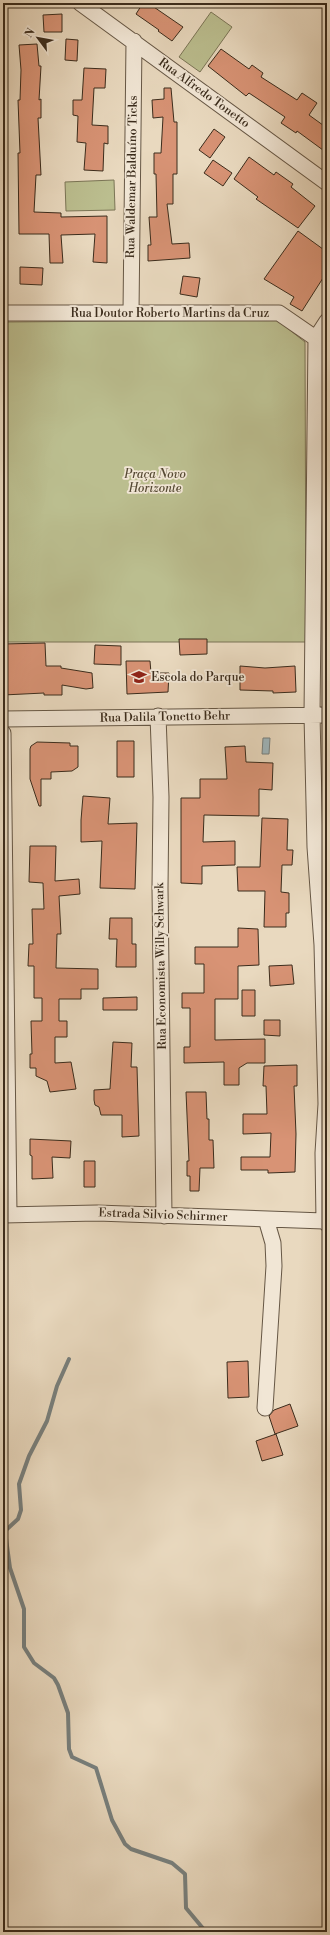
<svg xmlns="http://www.w3.org/2000/svg" width="330" height="1935" font-family="'Libre Bodoni',serif">
	<rect width="100%" height="100%" fill="#e9d9bf"/>
	<filter id="stains"><feTurbulence type="fractalNoise" baseFrequency=".005" numOctaves="4"/><feColorMatrix values="0 0 0 0 .2 0 0 0 0 .09 0 0 0 0 .02 0 0 0 .5 -.17"/></filter>
	<radialGradient id="worn" r=".72"><stop offset=".6" stop-color="#630" stop-opacity="0"/><stop offset="1" stop-color="#630" stop-opacity=".3"/></radialGradient>
	<path fill="#bbbe8f" stroke="#7b7556" d="M211,12L232,27L200,72L179,57Z
		M114,180L115,210L66,211L65,182Z
		M277,320L305,342L306,642H3V322Z"/>
	<path fill="#9fb7be" stroke="#777f7d" d="M263,738H270L269,754H262Z"/>
	<g fill="none" stroke-linecap="round" stroke-linejoin="round">
		<path stroke="#777f7d" stroke-width="4" d="M69,1359L57,1386L47,1421L29,1456L19,1484L21,1510L18,1519L5,1531L10,1568L24,1609V1647L34,1663L54,1678L58,1685L68,1713L69,1749L72,1757L96,1768L112,1820L125,1844L131,1849L172,1863L185,1874L186,1908L206,1932"/>
	</g>
	<path fill="#d89375" stroke="#3b2c1c" d="M143,3H148L183,27L172,41L158,31L159,30L136,14Z
		M62,14V32H44L43,15Z
		M66,39L78,40L77,61L65,60Z
		M37,44L39,66H41L39,100L41,99V118H38L41,175H36L34,212L61,213V217L107,216V263L93,262L95,234L61,235L63,263H50L49,234H19L18,153H20L18,100H20L21,70L19,45Z
		M221,49L249,69L252,65L263,73L261,77L297,100L302,93L317,103L309,115L327,128V153L297,131L296,133L281,123L285,117L249,93L246,96L208,66Z
		M84,68L106,69L105,88H94L92,125L108,126V144L104,143L103,171L84,170L86,143L77,142L78,116L73,115V100H82Z
		M164,88H171L174,122H177V174H173V204H167L172,244L189,243L190,258L148,261V245H151L149,217H157L156,174H154V153H161L163,117L153,118L152,100L164,99Z
		M214,129L225,137L210,158L199,150Z
		M249,157L274,175L276,172L293,184L291,187L315,206L298,228L256,199L258,197L234,179Z
		M213,160L232,173L223,186L204,173Z
		M298,231L327,252V281L323,278L302,311L290,304L294,297L264,279Z
		M20,267L43,268L42,285L20,284Z
		M183,276L200,278L197,297L180,294Z
		M179,639H207V654L180,655Z
		M45,643L46,666H61V668L92,673L93,688L86,689L62,685V695H44V693L3,695V644Z
		M95,645L121,646V665L94,664Z
		M126,661H150L151,673H169L168,692L127,694Z
		M240,666L265,668L295,666L296,692L273,693V691L240,690Z
		M117,741H134V777H117Z
		M37,742L70,743V746H78V767L72,771L51,772V779H41V806H39L30,779V749L31,746Z
		M245,746L246,762L273,763L272,790L259,789V816L204,815L203,842L235,841V865L202,866V884L181,883V798H200V779H227L225,747Z
		M83,796L110,798L108,824L137,823L135,889L100,888L102,841L81,842V820Z
		M262,818L288,819L287,850H293L292,865H282L281,892L289,893V913H286V927H264L265,891H238L237,867H260Z
		M30,846H56L55,881L79,879L80,894L59,896L61,934H57L56,968L98,969V989H81V999H59V1021H67V1037H55V1063L71,1062L76,1089L50,1092L47,1081L36,1076V1068H30V1054H32L31,1021H42V998H34V966H28L29,944H33L32,909H44L43,883L29,882Z
		M110,918H132V944H136V967H116L117,939H109Z
		M238,928L258,929L259,965L238,966V999H215V1040L265,1039V1063H247L239,1068V1085H224V1062L184,1063V1047H190V1008H182V993H204V964H195V947H238Z
		M292,965L294,984L270,986L269,966Z
		M242,990H255V1016H242Z
		M137,997V1010H103V998Z
		M264,1020H280V1036L264,1035Z
		M113,1042L132,1043L131,1067H137L139,1136L122,1137V1115H101L99,1107L95,1105L94,1100V1090L110,1089Z
		M297,1065V1086H294L296,1134L295,1172L268,1173V1170H241V1157H270L271,1133L243,1134V1114H267L266,1086H263L264,1066Z
		M186,1092H206L207,1119H209V1140H213L214,1168H200L199,1191H190V1176H187V1161H189Z
		M30,1139L71,1141L70,1158L52,1157L53,1178L32,1179V1156L30,1155Z
		M84,1161H95V1187H84Z
		M248,1361L249,1397L228,1398L227,1362Z
		M290,1404L298,1426L275,1434L269,1416L274,1410Z
		M276,1434L283,1455L262,1461L256,1441Z"/>
	<g fill="none" stroke-linecap="round" stroke-linejoin="round">
		<g stroke="#665745" stroke-width="17">
			<path id="minor" d="M80,3L327,183
				M3,313H279L327,346
				M131,313L134,41
				M158,716L161,797L160,888L164,1216
				M3,719L327,715
				M3,733L9,1214
				M3,1215L97,1213L324,1221L327,1224
				M324,1221L323,1153L326,1104L322,945L315,847L312,715L316,338L327,321
				M265,1408L274,1266L273,1243L266,1219"/>
		</g>
		<use href="#minor" stroke="#f1e6d5" stroke-width="15"/>
	</g>
	<defs>
		<g id="school-bare" transform="scale(1.2)"><path d="M0-5L7-2L0 1L-7-2ZM-4 1L0 2.5L4 1V4Q0 6-4 4Z" fill="#8f2418" stroke="#f1e6d5" stroke-width="2.5" paint-order="stroke"/></g>
	</defs>
	<g fill-rule="evenodd">
		<use href="#school-bare" x="139" y="677"/>
	</g>
	<g text-anchor="middle" dominant-baseline="central" stroke-width="3.5" stroke-linejoin="round" paint-order="stroke">
		<g font-size="12" fill="#3b2c1c" stroke="#f1e6d5">
			<text transform="translate(204 93) rotate(36)">Rua Alfredo Tonetto</text>
			<text transform="translate(132 177) rotate(-89)">Rua Waldemar Balduíno Ticks</text>
			<text x="170" y="313">Rua Doutor Roberto Martins da Cruz</text>
			<text transform="translate(165 717) rotate(-1)">Rua Dalila Tonetto Behr</text>
			<text transform="translate(161 966) rotate(-91)">Rua Economista Willy Schwark</text>
			<text transform="translate(163 1215) rotate(2)">Estrada Silvio Schirmer</text>
		</g>
		<g font-size="12" font-style="italic" fill="#554933" stroke="#f1e6d5">
			<text x="155" y="474">Praça Novo<tspan x="155" dy="14">Horizonte</tspan></text>
		</g>
		<g font-size="12" fill="#3b2c1c" stroke="#f1e6d5" text-anchor="start">
			<text x="151" y="677">Escola do Parque</text>
		</g>
	</g>
	<rect width="330" height="1935" fill="none" stroke="#e9d9bf" stroke-width="16"/>
	<rect x="4" y="4" width="322" height="1927" fill="none" stroke="#3b2c1c" stroke-width="2"/>
	<rect x="8" y="8" width="314" height="1919" fill="none" stroke="#3b2c1c"/>
	<g transform="translate(38 38) rotate(302)" stroke="#f1e6d5" stroke-width="3" paint-order="stroke">
	<path d="M0-3L7 15L0 10L-7 15Z" fill="#3b2c1c"/>
	<text y="-6" font-size="11" font-weight="bold" text-anchor="middle" fill="#3b2c1c">N</text>
	</g>
	<rect width="100%" height="100%" filter="url(#stains)"/>
	<rect width="100%" height="100%" fill="url(#worn)"/>
</svg>
